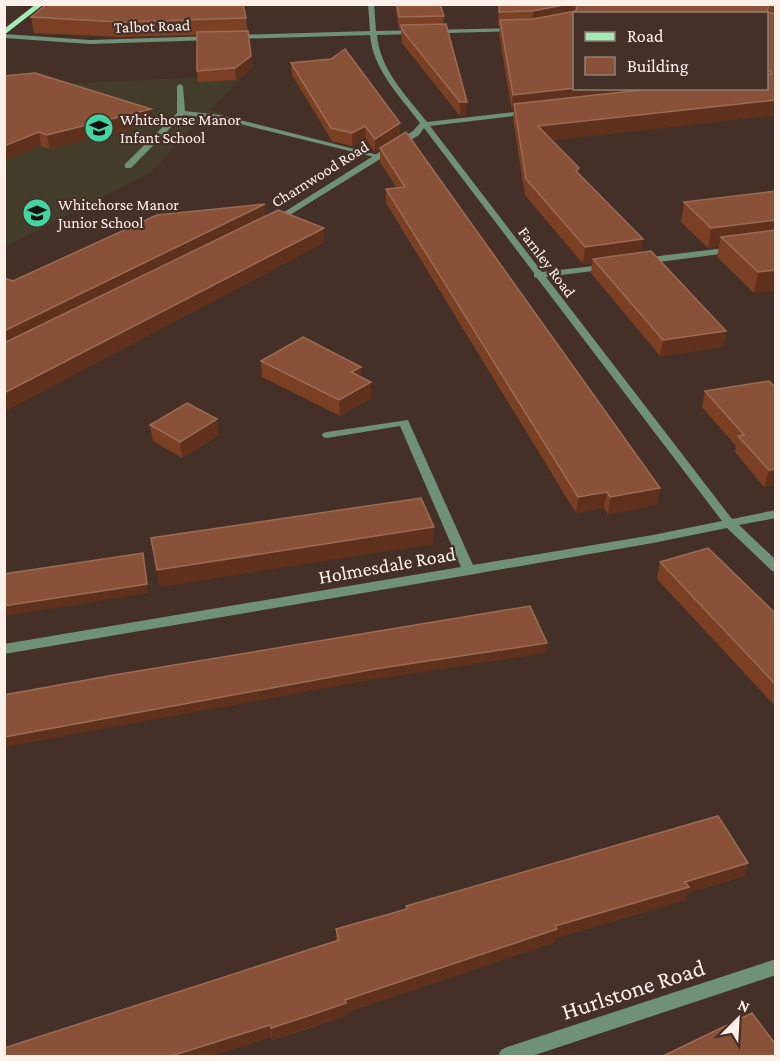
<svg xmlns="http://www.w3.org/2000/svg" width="780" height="1061" font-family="'Crimson Pro',serif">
	<rect width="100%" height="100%" fill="#453027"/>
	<path fill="#443c2b" d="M244,75L210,110L226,115L218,119L197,123L150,173L5,247V87Z"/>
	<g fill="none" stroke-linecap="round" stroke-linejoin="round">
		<path fill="#6e9177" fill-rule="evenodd" d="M180,84L183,86L185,111L220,115L382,156L378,158L220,119L183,115L131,168H125V164L177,113V86Z"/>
		<path fill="#6e9177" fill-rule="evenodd" d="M368,4H374L376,31L518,28L519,29L516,31L377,35C380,70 406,95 427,122L533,110L534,112L530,114L430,126L542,272L611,264V268L608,269L546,277L732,519L776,510V518L739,525L776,560V572L772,571L727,528L653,543L469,575L4,654V644L461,567L400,426L327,438L323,437L322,435L323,433L327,432L408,420L473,565L653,535L722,521L537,278L534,277V273L424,128L419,135L277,223L270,221L413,131L420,123C400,96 373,70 370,35L233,39L230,37L233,35L370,31Z
			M4,34L90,40L213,36L216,38L213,40L90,44L4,38Z
			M733,247L736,248V252L643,264L639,261L643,258Z
			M776,959V975L532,1056H498L501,1050L507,1047Z"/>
		<path fill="#a3ecb6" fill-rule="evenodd" d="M36,4H44L4,35V29Z"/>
	</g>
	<path fill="#7b3f23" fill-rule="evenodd" d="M395,4H440L444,16L443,24L466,115L460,116L402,43L401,29H399Z
		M499,4H776V115L552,140L641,253L726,331L723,347L660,356L591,273L592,263L583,264L525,195L513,119L514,110L512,111L499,34L500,26H498ZM766,14V88H574Z
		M31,17L246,18L252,68L236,80L198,82L197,71V35L121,37L34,33Z
		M291,63L400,136L660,488L657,505L608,514L604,508L576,513L386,203V189L397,188L380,162V149L375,152L366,139L352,146L332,141L292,75Z
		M4,76L153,123L50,149L41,146Z
		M776,191V290L754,293L717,257L719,246L708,248L681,222L684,202Z
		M261,361L361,377L371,398L340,416L262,377Z
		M769,381L776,484L764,487L735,452L736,446L702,407L705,391Z
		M150,425L219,435L182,458L153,441Z
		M660,562L776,614V707L657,579Z
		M748,863L744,876L687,893L685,900L555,938V942L347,1012V1015L310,1028L272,1040L271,1037L212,1056L336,941V929L406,910V906Z"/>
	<path fill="#5f311c" d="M568,4H575L574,17L532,25L533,11Z
		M251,56L252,68L236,80L235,68Z
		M576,88H714L514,104V110L512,111L513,95Z
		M776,100V115L536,142L538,126Z
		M460,102H467L466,115L460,116Z
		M151,109L153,123L50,149L47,135Z
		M400,123V137L375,152V139Z
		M365,126L366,139L352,146V133Z
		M39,132L41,146L4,161V146Z
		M265,204L266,219L4,349V331Z
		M776,220V240L721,237L719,246L708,248L711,228Z
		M324,228V243L4,412V393Z
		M643,239L640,257L593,259L592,263L583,264L585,247Z
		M776,270V290L754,293L758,272Z
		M726,331L723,347L660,356L663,340Z
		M361,367V383L351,372Z
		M371,382V398L340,416L339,400Z
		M217,419L219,435L182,458L180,442Z
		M776,469V484L764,487L769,470Z
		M660,488L657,505L608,514L610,497Z
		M607,492L604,508L576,513L578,497Z
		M434,527L433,544L159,587L157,570Z
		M143,553L148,593L4,616V606Z
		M547,643L546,653L375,679L4,747V737L375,669Z
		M748,863L744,876L687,893L685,900L555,938V942L347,1012V1015L272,1040L271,1028L345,1000L555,926L685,882Z
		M270,1025L271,1037L212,1056H171Z"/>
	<path fill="#895238" stroke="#9c6b54" stroke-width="1.5" d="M47,4H243L246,18L119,22L31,17Z
		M397,4H440L444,16L399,17Z
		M499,4H568L533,11L499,12Z
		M576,4H769L767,12L776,14V100L538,126L579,168L576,171L643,239L585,247L526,179L514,104L660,88H766V77L772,73L769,70H766V14H574V88H576L513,95L500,20L533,19L576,11L578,5Z
		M446,24L467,102H460L402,30L401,25Z
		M248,31L251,56L235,68L197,71V32Z
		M345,49L400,123L375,139L365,126L352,133L331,128L291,63L331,59Z
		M35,73L151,109L47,135L39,132L4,146V76Z
		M406,132L660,488L610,497L607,492L578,497L386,189L405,187L380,148Z
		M776,191V220L711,228L684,202Z
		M265,204L4,331V278L13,281L157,215Z
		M278,210L324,228L4,393V343Z
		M776,230V270L758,272L721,237Z
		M651,251L726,331L663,340L593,259Z
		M303,337L361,367L351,372L371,382L339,400L261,361Z
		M769,381L776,388V469L769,470L738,436L744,435L705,391Z
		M187,403L217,419L180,442L150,425Z
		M421,498L434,527L157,570L151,538Z
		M708,548L776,614V685L660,562Z
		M143,553L147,584L4,606V574Z
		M530,606L547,643L375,669L4,737V695L114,675Z
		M718,816L748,863L685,882L689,887L555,926L557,929L345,1000L346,1003L308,1016L271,1028L270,1025L171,1056H4V1048L339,940L336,929L407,909L406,906Z
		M752,1013L776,1045V1056H663Z"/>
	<defs>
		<g id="school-disc" transform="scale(1.5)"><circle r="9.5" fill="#42d4a1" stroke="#453027"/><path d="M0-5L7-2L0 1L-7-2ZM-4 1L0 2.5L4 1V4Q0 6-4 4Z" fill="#111"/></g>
	</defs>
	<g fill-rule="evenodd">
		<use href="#school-disc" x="99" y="128"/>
		<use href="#school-disc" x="37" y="213"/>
	</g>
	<g text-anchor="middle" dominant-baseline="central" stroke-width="4.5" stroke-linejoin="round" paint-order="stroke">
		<g font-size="16" fill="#fff0ea" stroke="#453027">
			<text transform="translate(152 26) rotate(-2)">Talbot Road</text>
			<text transform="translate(320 174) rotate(-32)">Charnwood Road</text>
			<text transform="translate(547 262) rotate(53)">Farnley Road</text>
		</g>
		<g font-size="16" fill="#fff0ea" stroke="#453027" text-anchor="start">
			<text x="120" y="119">Whitehorse Manor<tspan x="120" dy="18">Infant School</tspan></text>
			<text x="58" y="204">Whitehorse Manor<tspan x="58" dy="18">Junior School</tspan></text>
		</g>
		<g font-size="20" fill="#fff0ea" stroke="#453027">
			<text transform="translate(387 565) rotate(-10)">Holmesdale Road</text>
		</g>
		<g font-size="24" fill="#fff0ea" stroke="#453027">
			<text transform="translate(633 989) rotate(-18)">Hurlstone Road</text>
		</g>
	</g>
	<rect width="780" height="1061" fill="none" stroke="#fff0ea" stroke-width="12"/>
	<rect x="573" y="12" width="195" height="78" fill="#453027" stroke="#8f7d75" stroke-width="1.5"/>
	<rect x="585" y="32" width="30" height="9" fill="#a3ecb6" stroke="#8f7d75" stroke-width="1.5"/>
	<text x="627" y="42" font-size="18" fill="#fff0ea">Road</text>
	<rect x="585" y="57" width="30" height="18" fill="#895238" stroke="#8f7d75" stroke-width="1.5"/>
	<text x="627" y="72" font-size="18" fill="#fff0ea">Building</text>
	<g transform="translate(738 1019) rotate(24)" stroke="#453027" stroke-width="4.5" paint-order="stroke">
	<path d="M0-4.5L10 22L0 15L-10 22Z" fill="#fff0ea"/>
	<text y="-9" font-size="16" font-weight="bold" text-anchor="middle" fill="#fff0ea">N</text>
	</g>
</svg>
